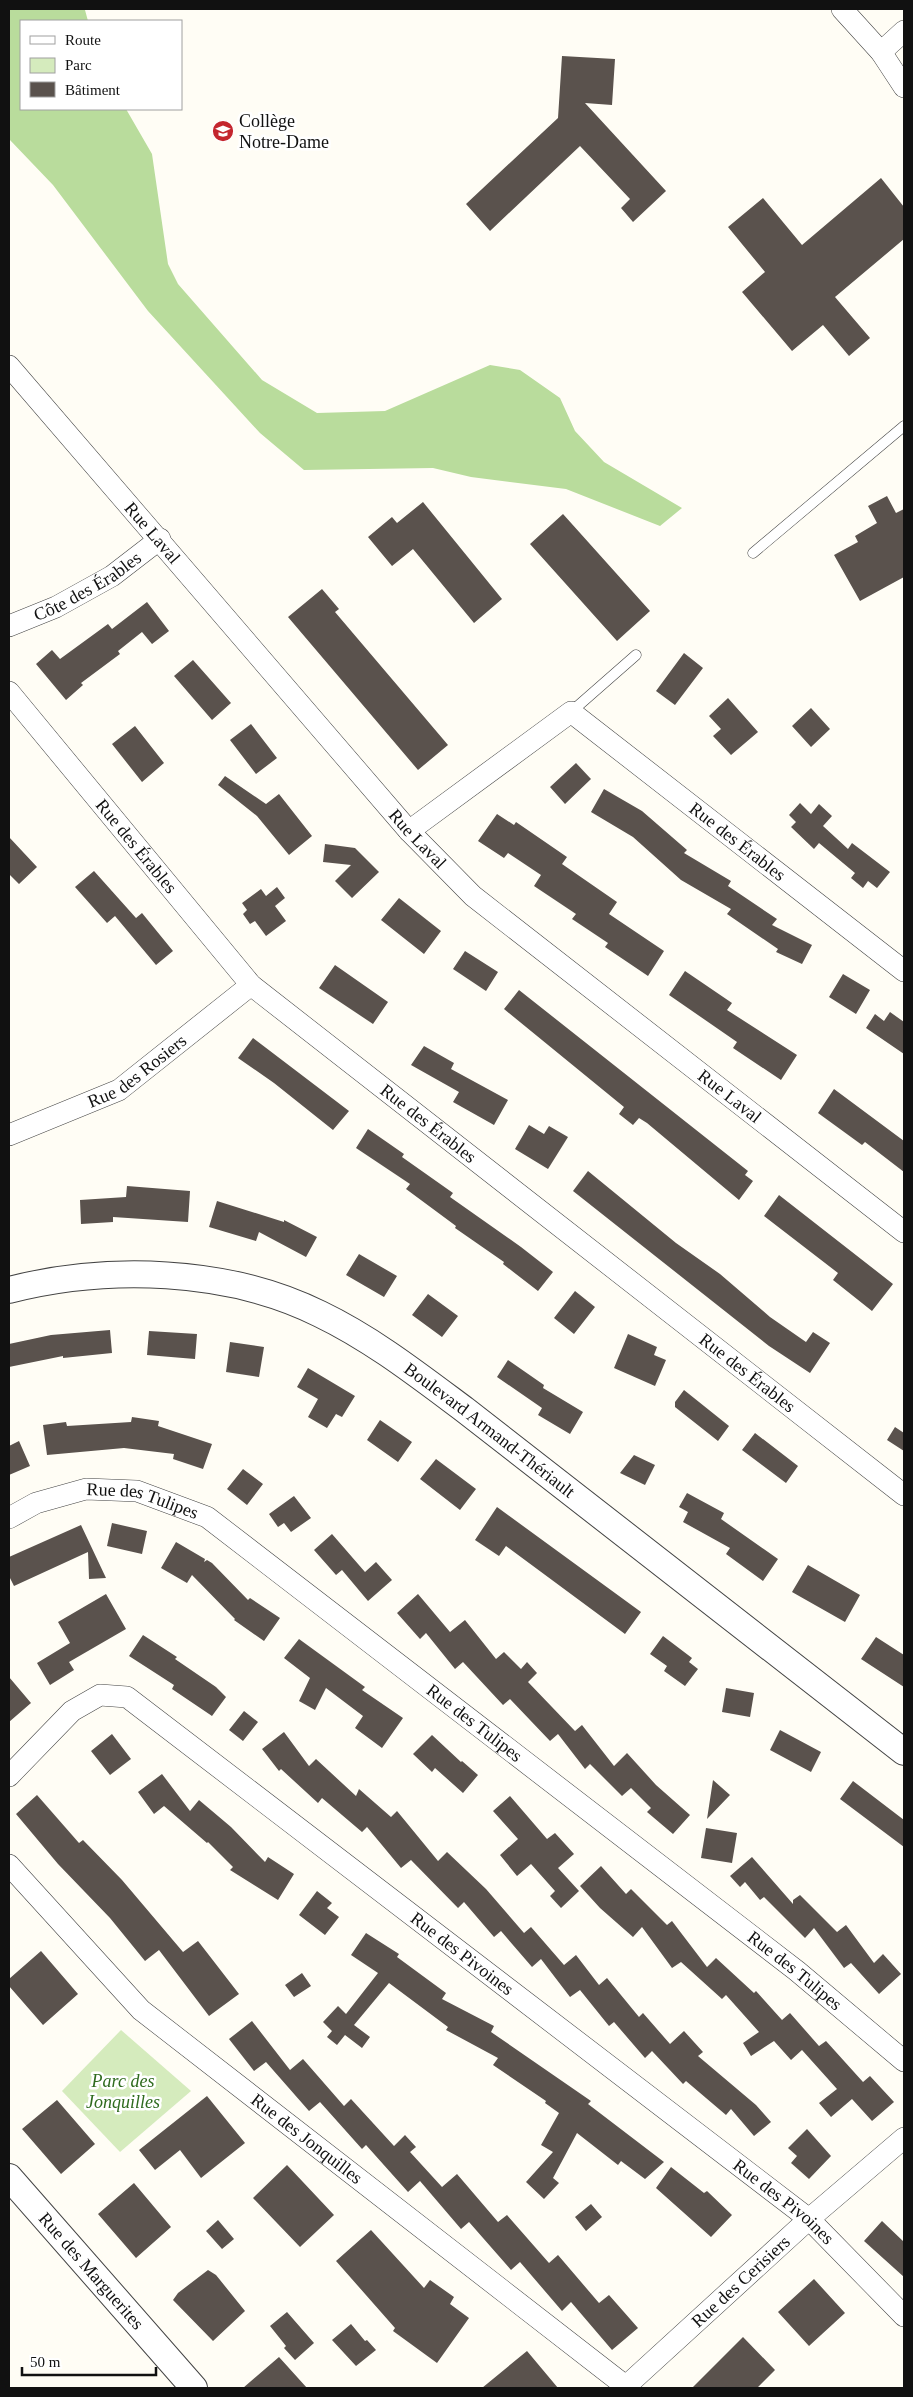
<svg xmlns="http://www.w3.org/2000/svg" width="913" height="2397" font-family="Georgia,serif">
	<rect width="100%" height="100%" fill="#fffdf5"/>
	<path fill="#d5ebbd" d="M121,2030L191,2091L120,2152L62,2091Z"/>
	<path fill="#b9dc9c" d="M9,9L85,10L88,21H21V109H126L152,154L168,264L178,284L262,380L317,413L385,411L490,365L520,370L560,398L575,431L604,462L682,508L660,526L566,489L471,477L433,468L304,470L260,433L148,311L53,185L9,139Z"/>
	<path fill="#5a524d" d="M562,56L615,59L612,105L585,103L666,191L633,222L621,208L630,199L580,146L490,231L466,204L558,118Z
		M881,178L904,207V239L835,297L870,338L849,356L823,325L792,351L742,292L765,272L728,227L763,198L802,245Z
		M887,496L896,513L904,509V577L860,601L834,555L858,542L855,536L877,523L868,506Z
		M423,502L502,599L474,623L413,549L392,566L368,537L392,517L397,523Z
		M563,514L650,611L617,641L530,544Z
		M322,589L339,609L335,612L448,745L418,770L288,617Z
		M147,602L169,631L152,644L142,632L118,651L120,654L81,683L83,685L66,700L36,664L52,650L60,659L108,624L112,629Z
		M684,653L703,668L675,705L656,691Z
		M193,660L231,703L212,720L174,676Z
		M728,698L758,732L731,755L713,736L721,729L709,716Z
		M811,708L830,729L811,747L792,726Z
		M251,724L277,758L256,774L230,740Z
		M135,726L164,763L142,782L112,744Z
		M576,763L591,779L565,804L550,787Z
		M225,776L266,804L279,794L312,836L289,855L257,816L218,785Z
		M604,789L642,811L687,850L684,853L731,881L728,886L777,919L772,925L812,945L802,964L776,952L778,949L727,914L731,909L681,880L633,837L591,812Z
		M800,803L811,814L819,804L832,816L823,826L848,849L852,843L890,872L877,888L868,881L863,888L851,878L855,873L819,843L814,849L791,827L796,822L789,815Z
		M497,814L514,825L516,822L567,857L562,864L617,902L609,914L664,951L648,976L605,947L608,943L572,919L576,914L534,886L541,875L508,853L504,858L478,841Z
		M9,837L37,867L19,884L9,874Z
		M325,844L355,848L379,872L352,898L335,881L351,865L323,862Z
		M94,871L136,918L142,913L173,951L156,965L115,916L107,923L75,887Z
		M277,887L285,898L275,906L286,921L266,936L255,921L250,924L243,914L247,910L242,903L261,889L266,896Z
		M399,898L441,931L424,954L381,920Z
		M465,951L498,972L486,991L453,969Z
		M335,965L388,1002L373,1024L319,988Z
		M685,971L732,1003L727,1010L797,1055L781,1080L733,1048L737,1042L669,995Z
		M843,974L870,990L856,1014L829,997Z
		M519,990L748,1171L745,1175L753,1181L739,1200L647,1123L639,1118L633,1125L619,1114L624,1107L504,1009Z
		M890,1012L904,1022V1054L866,1028L875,1014L884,1021Z
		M253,1038L349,1111L333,1130L274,1083L238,1058Z
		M424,1046L454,1063L451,1069L508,1100L494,1125L453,1102L459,1092L411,1065Z
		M834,1089L904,1141V1172L865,1142L862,1145L818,1113Z
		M529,1125L544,1134L549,1126L568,1137L548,1169L515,1149Z
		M368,1129L404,1154L402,1157L453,1193L450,1197L521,1247L553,1272L538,1291L503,1264L504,1262L455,1228L456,1226L406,1189L410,1184L356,1148Z
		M588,1171L676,1243L720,1274L770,1317L806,1342L813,1332L830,1343L810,1373L769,1346L573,1191Z
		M127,1186L190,1191L188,1222L113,1217V1222L81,1224L80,1200L126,1197Z
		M779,1195L893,1284L872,1311L833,1280L838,1273L764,1216Z
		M217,1201L284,1222V1220L317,1237L306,1257L259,1232L256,1241L209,1227Z
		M359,1254L397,1276L384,1297L346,1275Z
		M575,1291L595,1307L574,1334L554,1318Z
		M428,1294L458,1316L442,1337L412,1315Z
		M110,1330L112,1353L63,1358V1356L9,1367V1344L51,1335Z
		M149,1331L197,1334L195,1359L147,1355Z
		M628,1334L657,1347L654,1355L666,1360L655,1386L614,1368Z
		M230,1342L264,1347L259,1377L226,1372Z
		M508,1360L544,1385L543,1388L583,1412L570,1434L538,1415L542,1408L497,1377Z
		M308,1368L355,1396L342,1417L336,1414L327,1428L308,1417L318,1399L297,1387Z
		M684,1390L729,1426L718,1441L675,1407V1402Z
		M132,1417L159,1421L158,1426L212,1444L203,1469L173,1459L174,1454L124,1448L47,1455L43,1425L66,1422L67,1426L131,1422Z
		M380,1420L412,1442L398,1462L367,1440Z
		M895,1427L904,1433V1451L887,1440Z
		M755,1433L798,1466L786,1483L742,1450Z
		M19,1441L30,1466L9,1475V1446Z
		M634,1455L655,1465L645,1485L620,1473Z
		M436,1459L476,1489L460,1510L420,1479Z
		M243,1469L263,1484L247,1505L227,1489Z
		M687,1493L724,1513L721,1519L778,1559L763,1581L726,1554L730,1548L683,1522L688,1512L679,1507Z
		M294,1496L311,1518L291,1532L284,1523L278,1527L269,1514Z
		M497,1507L641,1612L625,1634L506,1546L499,1556L475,1540Z
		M112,1523L147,1531L142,1554L107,1546Z
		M81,1525L106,1578L89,1579L88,1552L14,1586L9,1576V1557Z
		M332,1534L365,1572L376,1562L392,1580L368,1601L342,1570L336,1575L314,1550Z
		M176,1542L205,1559L204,1562L207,1560L212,1563L248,1600L250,1598L280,1618L264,1641L234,1620L235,1619L192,1575L187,1583L161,1568Z
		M808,1565L860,1595L845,1622L792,1592Z
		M106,1594L126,1629L69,1662L74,1670L50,1685L37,1663L70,1643L58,1622Z
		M418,1594L450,1632L465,1620L496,1659L504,1652L521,1669L527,1662L537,1673L528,1682L575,1731L582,1725L614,1766L627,1753L656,1785L690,1815L673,1834L647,1812L651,1808L631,1788L622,1796L590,1764L585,1769L558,1734L550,1741L510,1699L503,1705L463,1662L455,1669L426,1633L420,1639L397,1613Z
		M143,1635L177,1657L175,1659L216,1687L226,1697L212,1716L172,1689L174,1685L129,1656Z
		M663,1636L692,1658L689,1662L698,1669L685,1686L664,1671L667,1666L650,1654Z
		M876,1637L904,1655V1687L861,1659Z
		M299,1639L365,1687L362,1690L403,1718L382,1748L355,1728L363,1716L326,1688L315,1710L299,1701L310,1678L284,1658Z
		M9,1677L31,1703L9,1722Z
		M726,1688L754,1693L750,1717L722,1712Z
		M244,1711L258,1722L243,1741L229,1730Z
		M780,1730L821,1752L811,1772L770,1750Z
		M284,1732L309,1766L316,1759L356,1796L359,1789L391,1817L397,1811L438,1861L447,1852L486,1889L524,1933L531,1927L564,1965L576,1955L599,1985L607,1978L639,2017L643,2013L670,2044L684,2031L703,2052L698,2056L756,2105L771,2122L754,2136L731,2109L726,2115L686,2081L683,2084L652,2051L645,2058L614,2022L609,2026L580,1990L570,1997L541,1959L532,1967L501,1931L494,1937L464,1902L458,1908L411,1860L401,1868L367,1827L362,1832L322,1798L318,1803L281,1769L279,1771L262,1749Z
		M112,1734L131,1759L110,1775L91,1751Z
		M432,1735L461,1762L462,1761L478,1775L463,1793L435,1768L432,1772L413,1754Z
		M162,1774L190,1811L199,1800L231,1827L265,1862L268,1857L294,1874L278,1900L230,1870L233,1867L208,1842L207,1843L164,1806L154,1814L138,1792Z
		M713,1780L730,1795L707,1819Z
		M853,1781L904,1820V1847L840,1799Z
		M37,1795L79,1843L83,1840L122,1880L183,1952L198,1941L239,1994L209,2016L159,1950L145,1961L110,1918L58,1864L16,1814Z
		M510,1796L547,1839L555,1833L574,1854L558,1868L579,1891L561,1908L550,1896L555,1891L531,1864L517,1876L500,1855L518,1839L493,1811Z
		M706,1828L737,1833L732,1863L701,1858Z
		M752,1857L793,1904V1900L800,1895L837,1932L846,1925L874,1963L883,1954L901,1974L879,1994L851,1963L844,1968L814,1928L805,1938L764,1897L760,1900L745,1882L740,1887L730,1876Z
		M601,1866L626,1894L631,1889L667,1925L672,1921L707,1967L716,1958L754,1993L756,1991L782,2020L790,2013L819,2046L826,2041L863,2082L870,2076L894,2102L872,2121L852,2099L831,2117L819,2103L837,2089L802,2050L791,2060L774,2041L751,2056L743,2043L759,2032L726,1995L722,1999L681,1962L672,1968L642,1927L633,1937L600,1908L580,1886Z
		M317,1891L332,1903L327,1908L339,1917L325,1935L299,1915Z
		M366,1933L399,1954L397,1957L446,1993L442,1999L494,2026L491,2032L591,2101L588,2104L664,2162L645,2179L621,2161L618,2165L577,2133L553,2178L559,2183L544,2199L526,2182L553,2152L541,2145L559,2113L545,2103L546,2101L493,2065L498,2058L446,2030L448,2027L389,1983L354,2025L370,2037L362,2048L345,2035L337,2045L327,2037L332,2031L323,2022L338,2006L346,2014L378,1973L351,1955Z
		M41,1951L78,1994L43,2025L9,1986V1979Z
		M302,1973L311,1986L294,1997L285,1985Z
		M252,2021L290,2070L303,2059L344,2106L351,2099L394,2146L405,2135L416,2147L410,2152L442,2187L457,2174L498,2222L507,2215L549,2263L558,2255L599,2303L609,2295L638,2328L612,2350L571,2302L562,2311L520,2262L511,2270L469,2222L461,2229L420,2181L408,2192L366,2145L362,2149L320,2102L309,2111L266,2062L254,2071L229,2039Z
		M207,2096L245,2143L201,2178L180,2150L155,2170L139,2150Z
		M57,2100L95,2144L61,2174L22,2129Z
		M807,2129L831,2156L809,2179L791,2163L797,2156L788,2148Z
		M287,2165L334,2215L300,2247L253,2198Z
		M671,2167L704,2193L707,2191L732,2215L711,2237L656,2188Z
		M134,2183L171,2227L136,2258L98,2214Z
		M591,2204L602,2217L586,2231L575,2217Z
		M218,2220L234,2239L222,2249L206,2231Z
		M882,2221L904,2242V2277L864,2241Z
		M371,2230L424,2288L430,2280L454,2297L450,2304L469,2318L437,2363L393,2331L395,2328L336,2261Z
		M208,2270L216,2275L245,2311L213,2341L173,2300L178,2293Z
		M814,2279L845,2313L809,2346L778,2312Z
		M287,2312L314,2343L295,2360L284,2348L286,2346L270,2326Z
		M351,2324L365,2341L367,2340L376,2350L356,2366L332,2340Z
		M743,2337L775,2370L757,2388H692Z
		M527,2351L558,2388H482Z
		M279,2357L307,2388H243Z"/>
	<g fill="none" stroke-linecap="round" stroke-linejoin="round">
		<g stroke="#444" stroke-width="11">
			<path id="service" d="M753,553L904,426
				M571,712L636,655"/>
		</g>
		<g stroke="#444" stroke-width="22">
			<g id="minor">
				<path d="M842,9L881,52L904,87"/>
				<path d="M881,52L904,31"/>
				<path id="s1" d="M9,366L409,831L473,896L904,1232"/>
				<path id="s2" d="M9,626L56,607L112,576L160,539"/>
				<path id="s3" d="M9,692L251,985L904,1495"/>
				<path id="s4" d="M409,831L571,712L904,971"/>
				<path id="s5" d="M9,1135L119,1090L251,985"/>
				<path id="s6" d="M9,1518L36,1503L86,1489L137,1491L207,1517L797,1971L904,2061"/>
				<path id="s7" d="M9,1776L72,1711L100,1695L127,1697L809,2219L904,2316"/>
				<path id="s8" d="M9,1865L141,2010L628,2388"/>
				<path id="s9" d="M624,2388L809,2219L904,2138"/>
			</g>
		</g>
		<g stroke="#444" stroke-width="28">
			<g id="tertiary">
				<path id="s10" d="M9,1290C107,1265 228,1268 320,1314C372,1339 418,1375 465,1410L904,1752"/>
				<path id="s11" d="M9,2177L194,2388"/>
			</g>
		</g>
		<use href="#service" stroke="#fff" stroke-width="10"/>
		<use href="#minor" stroke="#fff" stroke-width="21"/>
		<use href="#tertiary" stroke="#fff" stroke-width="26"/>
	</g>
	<defs>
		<g id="school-disc" transform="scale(1.125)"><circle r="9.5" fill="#c4262e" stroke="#fff"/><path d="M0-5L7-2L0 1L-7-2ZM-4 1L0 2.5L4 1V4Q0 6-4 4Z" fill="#fff"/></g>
	</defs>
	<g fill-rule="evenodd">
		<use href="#school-disc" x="223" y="131"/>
	</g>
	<g text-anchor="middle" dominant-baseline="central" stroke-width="5" stroke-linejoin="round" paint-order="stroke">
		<g font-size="18" fill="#111" stroke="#fff" text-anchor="start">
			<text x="239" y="121">Collège<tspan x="239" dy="21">Notre-Dame</tspan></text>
		</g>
		<g font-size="18" fill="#111" stroke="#fff">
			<text stroke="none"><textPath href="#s1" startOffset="220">Rue Laval</textPath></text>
			<text stroke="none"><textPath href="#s2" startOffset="88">Côte des Érables</textPath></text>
			<text stroke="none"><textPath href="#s1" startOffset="625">Rue Laval</textPath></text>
			<text stroke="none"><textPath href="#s4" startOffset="412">Rue des Érables</textPath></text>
			<text stroke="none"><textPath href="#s3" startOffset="200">Rue des Érables</textPath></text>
			<text stroke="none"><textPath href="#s5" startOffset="144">Rue des Rosiers</textPath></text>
			<text stroke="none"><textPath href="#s1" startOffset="1030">Rue Laval</textPath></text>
			<text stroke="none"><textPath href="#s3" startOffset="605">Rue des Érables</textPath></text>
			<text stroke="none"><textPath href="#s3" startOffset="1010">Rue des Érables</textPath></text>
			<text stroke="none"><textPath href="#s10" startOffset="524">Boulevard Armand-Thériault</textPath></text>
			<text stroke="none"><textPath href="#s6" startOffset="141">Rue des Tulipes</textPath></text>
			<text stroke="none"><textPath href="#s6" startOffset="546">Rue des Tulipes</textPath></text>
			<text stroke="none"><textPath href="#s7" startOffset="572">Rue des Pivoines</textPath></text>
			<text stroke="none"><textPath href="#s6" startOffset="951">Rue des Tulipes</textPath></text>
			<text stroke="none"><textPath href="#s8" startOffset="406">Rue des Jonquilles</textPath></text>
			<text stroke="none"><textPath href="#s7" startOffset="978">Rue des Pivoines</textPath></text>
			<text stroke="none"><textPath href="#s11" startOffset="125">Rue des Marguerites</textPath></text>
			<text stroke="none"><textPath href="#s9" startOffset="158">Rue des Cerisiers</textPath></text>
		</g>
		<g font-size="18" font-style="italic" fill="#2f6b1f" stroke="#fff">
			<text x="123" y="2081">Parc des<tspan x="123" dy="21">Jonquilles</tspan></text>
		</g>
	</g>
	<rect width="913" height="2397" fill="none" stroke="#111111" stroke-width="20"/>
	<rect x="20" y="20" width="162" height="90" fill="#ffffff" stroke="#a0a0a0"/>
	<rect x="30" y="36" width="25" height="8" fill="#ffffff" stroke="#a0a0a0"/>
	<text x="65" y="45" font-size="15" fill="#111111">Route</text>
	<rect x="30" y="58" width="25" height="15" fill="#d5ebbd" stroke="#a0a0a0"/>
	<text x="65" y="70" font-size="15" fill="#111111">Parc</text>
	<rect x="30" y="82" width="25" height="15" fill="#5a524d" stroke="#a0a0a0"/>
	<text x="65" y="95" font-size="15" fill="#111111">Bâtiment</text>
	<path d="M22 2367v8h134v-8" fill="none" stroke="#111111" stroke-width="2.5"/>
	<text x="30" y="2367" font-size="15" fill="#111111" stroke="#ffffff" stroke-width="4" paint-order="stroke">50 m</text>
</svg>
